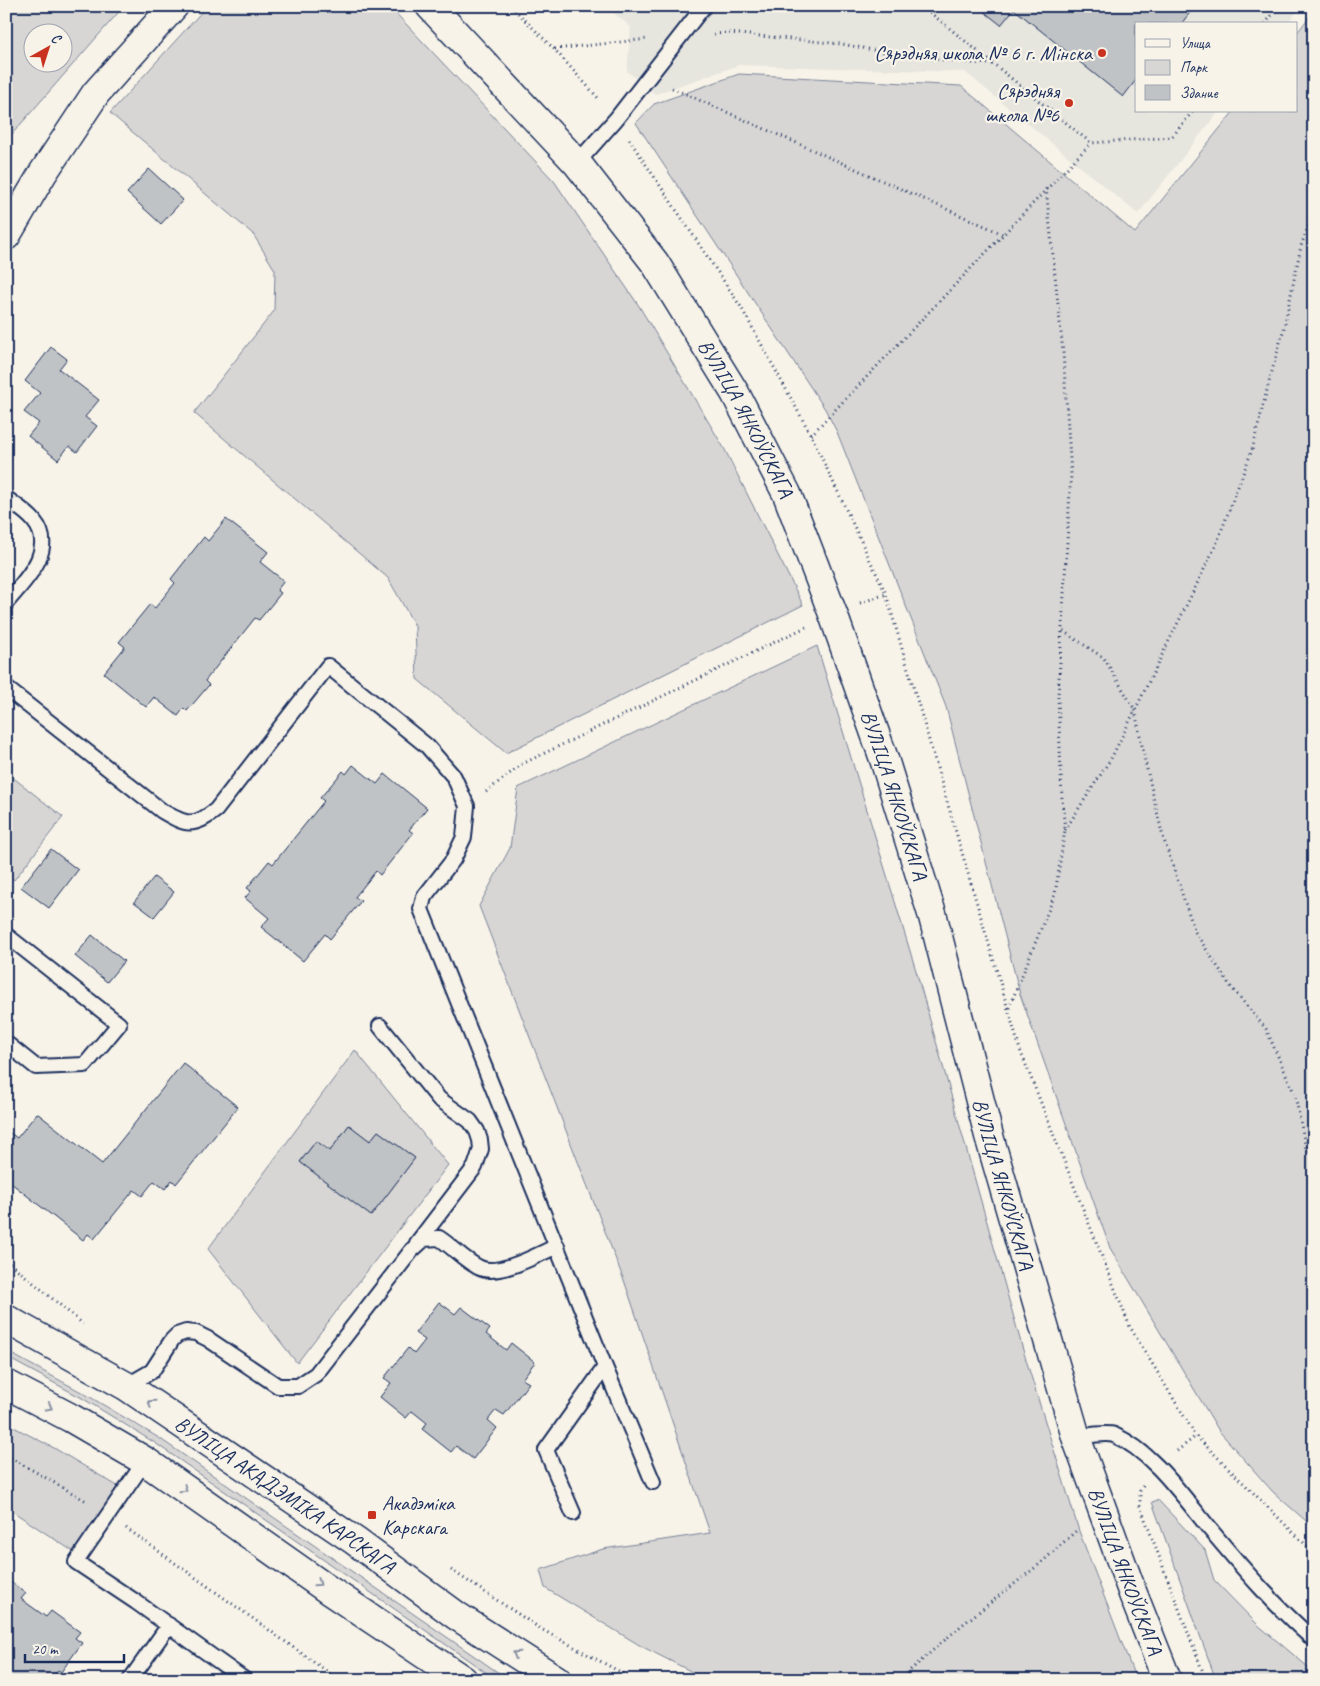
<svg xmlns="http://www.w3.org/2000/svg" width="1320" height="1686" font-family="Caveat,sans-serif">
	<rect width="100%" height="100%" fill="#f7f3e8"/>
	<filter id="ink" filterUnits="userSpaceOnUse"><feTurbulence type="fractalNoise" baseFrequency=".02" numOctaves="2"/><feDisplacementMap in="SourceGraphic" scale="10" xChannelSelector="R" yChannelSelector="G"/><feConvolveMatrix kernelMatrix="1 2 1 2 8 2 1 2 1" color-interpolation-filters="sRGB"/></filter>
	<g filter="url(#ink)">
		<path fill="#e6e5de" d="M605,6H1301L1287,24H1136V111H1219L1138,214L965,72L739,65L655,94L627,71L631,27Z"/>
		<path fill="#d7d6d4" stroke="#798299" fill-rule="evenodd" d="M6,6H124L6,141ZM62,32V62H32V32Z
			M207,6H389L554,181L639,306L724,448L803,605L506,753L417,679L415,626L388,578L194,413L274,311L275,270L253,234L110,113Z
			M1310,16H1314V1528L1273,1492L1219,1431L1110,1248L1020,994L946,707L837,432L825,409L636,123L654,104L739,74L961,86L1135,233L1234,111H1296V34Z
			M817,646L917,974L1023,1350L1079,1531L1136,1680H708L641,1646L545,1588L540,1570L603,1549L710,1533L625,1283L479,906L510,848L518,788Z
			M6,772L63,817L14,880L6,874Z
			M355,1050L448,1165L297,1363L208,1249ZM349,1125L370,1141L378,1131L415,1158L371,1216L300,1162L316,1141L330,1151Z
			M6,1351L85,1394L159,1438L509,1680H497L155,1443L82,1398L6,1357Z
			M6,1423L54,1448L124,1490L80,1556L6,1507Z
			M1158,1500L1205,1550L1214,1580L1258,1625L1314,1672V1680H1216L1152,1502Z"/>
		<path fill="#c0c3c5" stroke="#1b2f5e" d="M977,6H1195L1181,24H1136V80L1123,97L1014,9L1001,25Z
			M149,169L183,200L161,224L127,193Z
			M51,347L67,359L59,369L99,400L85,417L97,426L77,452L69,446L58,460L28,436L39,423L24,412L40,393L25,381Z
			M226,519L268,552L260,562L284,581L277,590L281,593L259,620L255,618L205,681L209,685L187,711L184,708L178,716L154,697L146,707L104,673L125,647L119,642L150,604L155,608L175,583L171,579L204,537L208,541Z
			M353,765L377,784L385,774L427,808L409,830L413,833L380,875L376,871L355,897L361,901L330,939L325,934L303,961L261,927L269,918L245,898L251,891L247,888L269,861L273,864L324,801L320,798L343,771L346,774Z
			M51,849L78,870L49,908L21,887Z
			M154,877L174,892L154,917L134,902Z
			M92,935L124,961L107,982L75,956Z
			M183,1063L238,1107L176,1184L172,1180L165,1189L154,1181L142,1196L134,1190L94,1239L88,1234L83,1240L6,1179V1130L17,1138L37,1113L102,1164Z
			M349,1125L370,1141L378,1131L415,1158L371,1216L300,1162L316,1141L330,1151Z
			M439,1302L455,1314L461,1307L490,1329L486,1334L506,1350L511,1343L535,1362L522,1379L529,1383L504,1415L496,1410L488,1420L497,1428L473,1459L456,1446L451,1452L422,1429L427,1423L412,1411L406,1418L380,1397L391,1383L384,1378L408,1348L414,1354L425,1340L415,1333Z
			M6,1579L26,1593L21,1599L46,1617L51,1611L80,1632L75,1638L82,1643L61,1672L58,1670L51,1680H6Z"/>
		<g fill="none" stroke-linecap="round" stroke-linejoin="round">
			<g stroke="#1b2f5e" stroke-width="18">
				<path id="lane" d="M577,163L616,119L704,6
					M6,498C15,505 27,512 34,521C58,550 24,581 6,603
					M6,688L162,811C186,825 193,828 216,810L328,666L427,746L454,777L467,806L464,837L453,860L424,897L421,909L605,1367L653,1482
					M6,935L119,1024L85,1065L36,1067L6,1043
					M380,1026L439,1099L470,1121L477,1131L480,1140L481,1149L475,1167L417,1243
					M126,1386L152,1371L172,1340L177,1335L186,1332L196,1333L208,1339L278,1386H298L316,1374L412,1250L424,1239L439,1238C453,1247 465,1261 480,1268C499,1277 539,1254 557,1246
					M1076,1437C1085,1436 1106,1432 1114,1435C1154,1452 1186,1501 1214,1534C1245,1571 1277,1608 1314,1640
					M145,1461L76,1562L136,1602L245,1680
					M573,1513L546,1450L605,1367
					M130,1680L169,1625"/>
			</g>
			<g stroke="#1b2f5e" stroke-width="31">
				<path id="street" d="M6,236L43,173L96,93L174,6"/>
			</g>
			<g stroke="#1b2f5e" stroke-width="31">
				<g id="secondary">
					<path id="s1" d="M430,6L577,163L655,263L735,393L787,494L833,614L884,759L933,917L989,1136L1076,1437L1133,1594L1167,1680"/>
					<path id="s2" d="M6,1319L126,1386L355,1541L457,1616L557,1680"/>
					<path d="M6,1384L71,1418L145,1461L327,1589L463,1680"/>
				</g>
			</g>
			<path stroke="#1b2f5e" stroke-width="3" stroke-dasharray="1 4" stroke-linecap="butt" d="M511,6L554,49L600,100
				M922,6L1091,143L1172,137L1193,111
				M1265,24L1279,6
				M714,34L729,33L842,44L899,55L972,63L994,64
				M555,49L648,39
				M672,88L1003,234
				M629,139L741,307L811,435L886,594L1020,1050L1130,1327L1196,1436L1314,1553
				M811,435L1091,143
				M860,603L886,594
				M1063,631L1104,658L1135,710L1145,761L1163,837L1195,932L1231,987L1266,1029L1295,1095L1306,1149L1314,1156
				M486,792L522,764L806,627
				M1065,830L1112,757L1216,545L1252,450L1269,382L1284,328L1301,246L1314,211
				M1009,1008L1055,894L1065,830L1062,799L1058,696L1071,474L1063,352L1046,188
				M6,1260L83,1324
				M1177,1451L1196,1436
				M6,1455L88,1502
				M1143,1486L1140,1491V1506L1206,1680
				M126,1528L339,1680
				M451,1570L541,1629L635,1680
				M899,1680L962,1625L1041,1563L1077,1530"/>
			<use href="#lane" stroke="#f7f3e8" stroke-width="14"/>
			<use href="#street" stroke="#f7f3e8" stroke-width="28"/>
			<use href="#secondary" stroke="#f7f3e8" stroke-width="28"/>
		</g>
		<defs><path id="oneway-chevron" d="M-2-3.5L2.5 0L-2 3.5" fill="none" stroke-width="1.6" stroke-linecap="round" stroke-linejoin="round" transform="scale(1.25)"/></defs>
		<g stroke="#8991a3">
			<use href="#oneway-chevron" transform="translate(151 1403) rotate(-145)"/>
			<use href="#oneway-chevron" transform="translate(49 1407) rotate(28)"/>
			<use href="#oneway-chevron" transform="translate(184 1489) rotate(35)"/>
			<use href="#oneway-chevron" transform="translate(318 1583) rotate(35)"/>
			<use href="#oneway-chevron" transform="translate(516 1654) rotate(-147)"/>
		</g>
	</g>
	<g fill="#c8321e" stroke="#f7f3e8" stroke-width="2">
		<circle cx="1102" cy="53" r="5"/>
		<circle cx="1069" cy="103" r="5"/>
		<rect x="367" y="1510" width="10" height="10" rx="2.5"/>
	</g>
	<g text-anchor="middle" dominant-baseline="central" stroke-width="4.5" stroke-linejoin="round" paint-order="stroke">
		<g font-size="21" fill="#1b2f5e" stroke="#f7f3e8" text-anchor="end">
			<text x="1092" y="53">Сярэдняя школа № 6 г. Мінска</text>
			<text x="1059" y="91">Сярэдняя<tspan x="1059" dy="24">школа №6</tspan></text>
			<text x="382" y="1503" text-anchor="start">Акадэміка<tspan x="382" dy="24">Карскага</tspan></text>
		</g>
		<g font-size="21" fill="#1b2f5e" stroke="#f7f3e8">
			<text stroke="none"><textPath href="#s1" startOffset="522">ВУЛІЦА ЯНКОЎСКАГА</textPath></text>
			<text stroke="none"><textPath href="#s1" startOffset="928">ВУЛІЦА ЯНКОЎСКАГА</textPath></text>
			<text stroke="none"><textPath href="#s1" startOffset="1332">ВУЛІЦА ЯНКОЎСКАГА</textPath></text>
			<text stroke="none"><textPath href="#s2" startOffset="330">ВУЛІЦА АКАДЭМІКА КАРСКАГА</textPath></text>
			<text stroke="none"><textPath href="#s1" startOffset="1738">ВУЛІЦА ЯНКОЎСКАГА</textPath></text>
		</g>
	</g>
	<rect width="1320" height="1686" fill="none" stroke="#f7f3e8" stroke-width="25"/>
	<rect x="12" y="12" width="1295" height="1661" fill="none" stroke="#1b2f5e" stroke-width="2" filter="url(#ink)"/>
	<rect x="1135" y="22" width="162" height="90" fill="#f7f3e8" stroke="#9fa5b1"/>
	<rect x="1145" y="39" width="25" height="8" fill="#f7f3e8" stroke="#9fa5b1"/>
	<text x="1180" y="48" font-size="15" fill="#1b2f5e">Улица</text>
	<rect x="1145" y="60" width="25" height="15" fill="#d7d6d4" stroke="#9fa5b1"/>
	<text x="1180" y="72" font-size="15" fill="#1b2f5e">Парк</text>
	<rect x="1145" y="85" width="25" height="15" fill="#c0c3c5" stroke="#9fa5b1"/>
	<text x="1180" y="98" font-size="15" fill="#1b2f5e">Здание</text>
	<g transform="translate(48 48) rotate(39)"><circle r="24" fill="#f7f3e8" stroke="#9fa5b1"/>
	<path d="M0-4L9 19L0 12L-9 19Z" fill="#c8321e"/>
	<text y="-8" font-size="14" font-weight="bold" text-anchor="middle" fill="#1b2f5e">С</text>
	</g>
	<path d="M25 1654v8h99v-8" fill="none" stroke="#1b2f5e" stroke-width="2.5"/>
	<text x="32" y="1654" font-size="15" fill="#1b2f5e" stroke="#f7f3e8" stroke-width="4" paint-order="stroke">20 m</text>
</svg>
